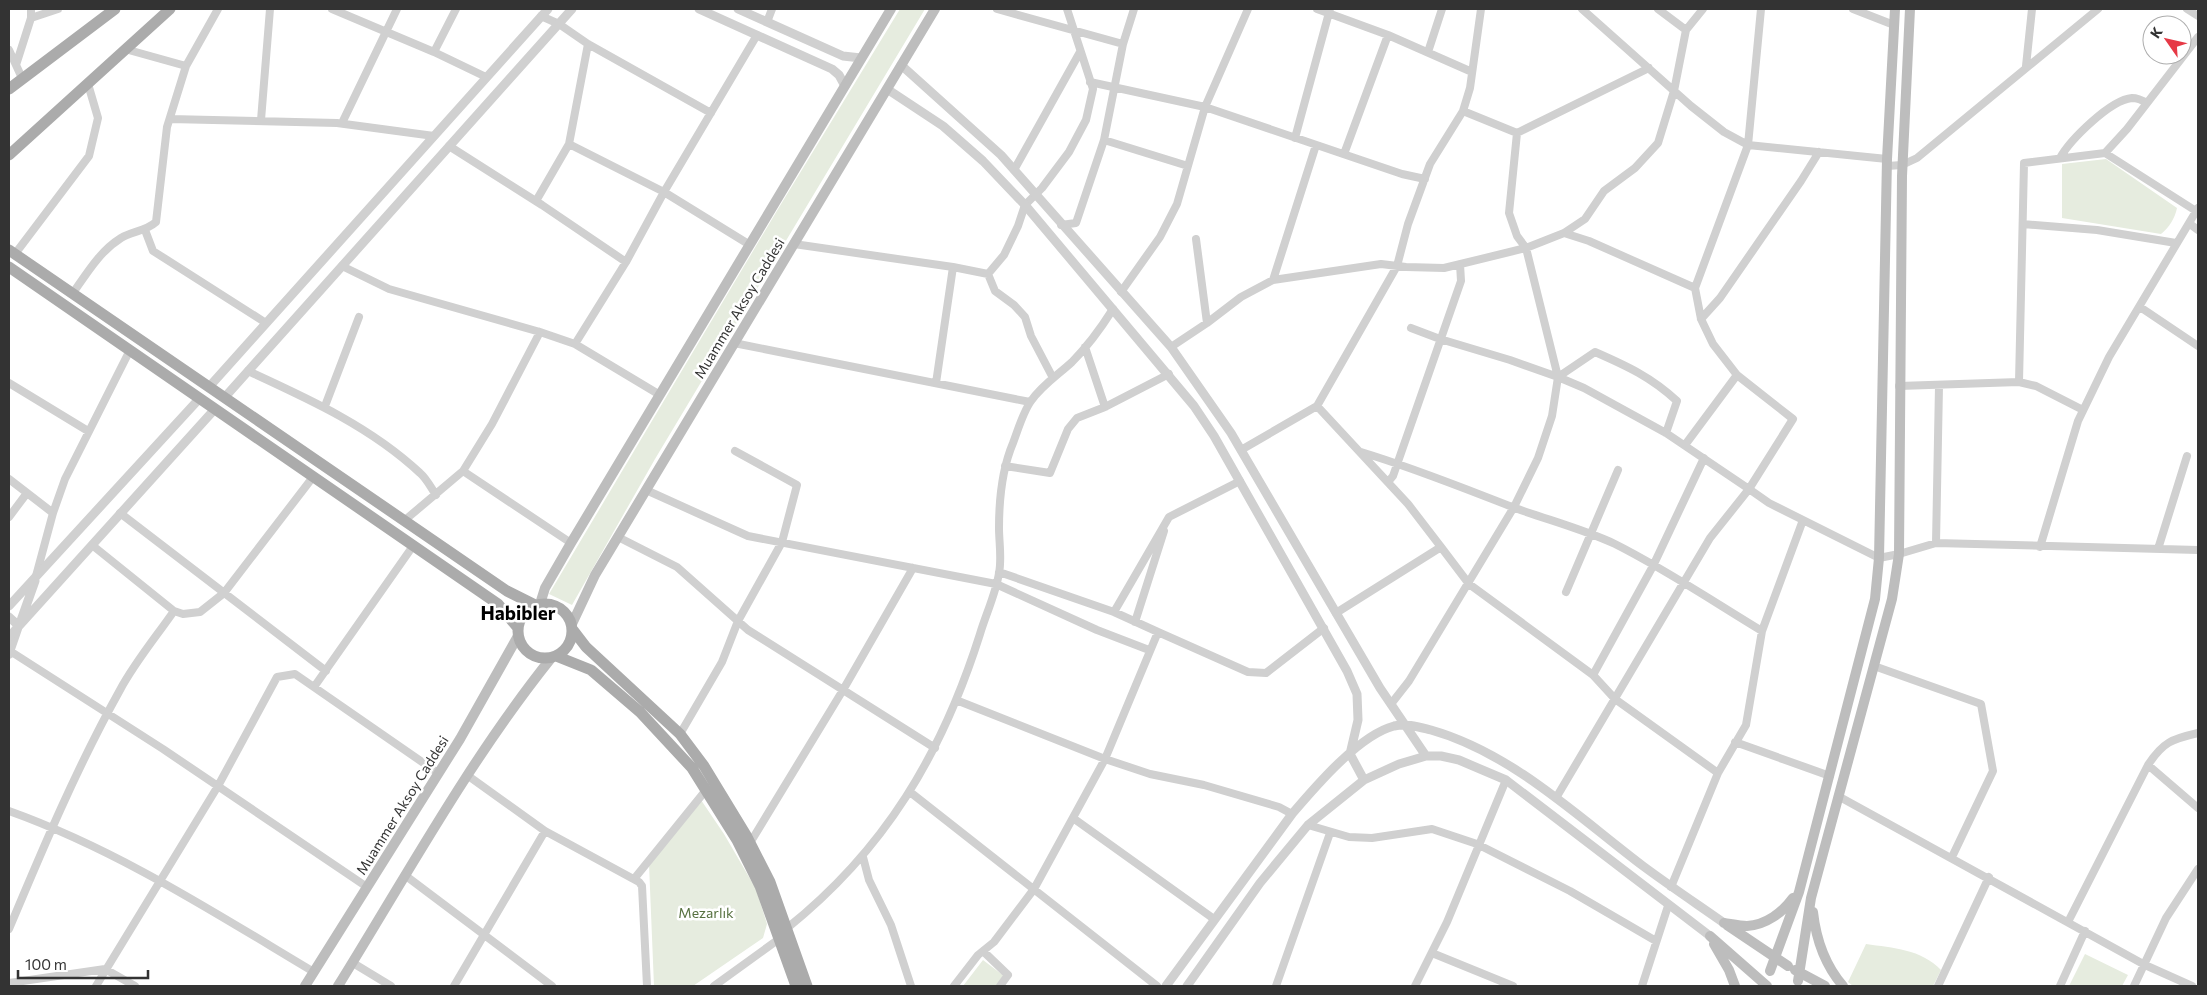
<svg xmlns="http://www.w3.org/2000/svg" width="2207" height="995" font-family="Commissioner,sans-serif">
	<rect width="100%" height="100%" fill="#fff"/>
	<path fill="#e6ecdf" d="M900,9H925L655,459L572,605L549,594L778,209Z
		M2106,159L2177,208C2175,218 2169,228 2161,234L2062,218V164Z
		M701,800L724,834L756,889L767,924L763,938L693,986H654L649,864Z
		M1866,944C1893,948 1921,949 1941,970L1933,986H1853L1848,982Z
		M2085,954L2128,975L2122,986H2069Z
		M983,960L1004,976L996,986H963Z"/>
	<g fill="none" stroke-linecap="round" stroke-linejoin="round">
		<path stroke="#d0d0d0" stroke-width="8" d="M332,9L434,52L486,77
			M997,9L1123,44L1134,9
			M1317,9L1388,35L1472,72
			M1582,9L1691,106L1724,132L1748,145L1887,159
			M1658,9L1686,30
			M1853,9L1894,25
			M2187,9L2198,16
			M541,16L559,24L588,44L711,113
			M31,18L58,9
			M767,22L772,9
			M125,49L186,66
			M9,50L16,65
			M434,52L456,9
			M1428,52L1442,9
			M2026,66L2032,9
			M22,78L16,65L31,18V9
			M1090,82L1205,107L1402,174L1425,179
			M1463,111L1517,133L1509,213L1517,236L1526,248L1558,377
			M170,119L337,123L434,136
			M261,120L270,9
			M342,123L397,9
			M1517,133L1649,68
			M1295,138L1330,9
			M1104,140L1188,166
			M569,144L664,192L750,245
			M449,146L542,205L626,262
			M2105,153L2127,129L2198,37
			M1344,154L1388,35
			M2060,158C2070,140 2110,100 2132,98C2137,98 2142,100 2147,103
			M1887,166L1902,165L1917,158L2098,9
			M1014,170L1080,52
			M536,201L569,144L588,44
			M2023,224L2097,230L2176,243
			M2190,224L2198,230
			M1061,225L1076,223L1104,140L1123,44
			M145,230L153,251L266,323
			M1564,233L1589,241L1695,288
			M1196,239L1207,323
			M794,244L953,267L988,274L1004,255L1018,226L1025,205L1042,188L1069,152L1086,120L1093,89L1067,9
			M15,254L89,156L98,118L88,84
			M342,266L389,289L540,332L575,344L660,395
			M988,274L995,291L1014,305L1025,317L1031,336L1053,378
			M1273,280L1316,145
			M1121,292L1160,237L1177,204L1205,107L1248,9
			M73,293C87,273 100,251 121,238C133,231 146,231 156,222L167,127L186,66L218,9
			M2140,307L2198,346
			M1701,319L1720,298L1801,181L1819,152
			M734,343L1030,402
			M575,344L626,262L664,192L757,35
			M1085,347L1105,407
			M1171,347L1207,323L1241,297L1273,280L1381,264L1406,267L1444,268L1526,248L1564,233L1585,219L1604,191L1635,168L1658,143L1674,91L1686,30L1703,9
			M248,371C309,399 371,427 420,473C427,479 431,488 436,495
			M1558,377L1584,388L1666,433L1749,489L1793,419L1737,375L1713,344L1701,319L1695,288L1748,145L1761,9
			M1558,377L1595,352C1627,366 1651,377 1677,401L1666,433
			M2019,382L2024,163L2105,153L2196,211
			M9,383L88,431
			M936,383L953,267
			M1899,386L2019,382L2036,386L2083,410
			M325,406L359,317
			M1317,406L1408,504L1441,547
			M1685,445L1737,375
			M1241,450L1317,406L1397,266L1408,224L1430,164L1463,111L1470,88L1481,9
			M1361,452C1414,468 1463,488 1515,508C1548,520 1583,529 1615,544C1665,569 1714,602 1762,631
			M1005,466L1050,473L1068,429L1077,418L1105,407L1169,374
			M463,471L571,543
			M9,479L53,513
			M1388,482L1393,476L1461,281L1460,264
			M646,490L748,536L996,584L1097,630L1149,650
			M120,513L326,671
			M9,517L27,493
			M405,520L463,471L492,424L540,332
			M618,537L677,567L748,630L935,748
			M1936,543L1939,386
			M92,545L174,611L183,614L200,612L224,593L313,477
			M2040,547L2078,421L2109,357L2198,208
			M2158,549L2187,456
			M999,572L1114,612L1158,632
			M36,576L53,513L65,479L130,350
			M1566,592L1618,470
			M1114,612L1169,517L1240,481
			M1336,613L1441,547L1469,584L1593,675L1615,699L1718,773
			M1135,622L1164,531
			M10,651L163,749L367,887
			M9,655L18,629
			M1874,666L1981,704L1993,771L1952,857
			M1593,675L1653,566L1704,458
			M314,687L413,546
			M956,700L1105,759L1150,774L1204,785L1279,807L1292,814
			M1391,704L1409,681L1514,507L1538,458L1552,416L1558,377L1510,360L1440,339L1411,328
			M680,734L722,662L738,621L782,542L797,485L735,451
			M1735,742L1830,776
			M2148,765L2198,808
			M467,775L545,831L639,882L642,886L647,986
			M910,792L1157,986
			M1838,796L2145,965L2192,986
			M1556,798L1710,538L1749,489L1769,503L1879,558L1899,554L1936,543L2198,550
			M9,811C118,850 215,913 314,972
			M1073,818L1214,919
			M1308,825L1349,837L1372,838L1432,829L1477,844L1570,891L1656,941
			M750,843L843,690L913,568
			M863,857L869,880L891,925L911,986
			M406,876L552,986
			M634,879L706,790
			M1671,887L1718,773L1746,725L1762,631L1803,520
			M2068,922L2148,765C2163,742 2172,739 2198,733
			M9,929C43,848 77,767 120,690C135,662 156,637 174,611
			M786,929C885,850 942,754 980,634C986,614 996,593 999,573C1002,559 999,542 999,528C999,499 1002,469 1013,443C1018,430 1023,412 1031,401C1042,385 1058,375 1072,362C1088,346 1101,328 1113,309
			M983,951L1008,975L1000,986
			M1432,953L1513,986
			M353,963L391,986
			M9,983L105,969L135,986
			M96,986L218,786L277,677L295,674L438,773
			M454,986L545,831
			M714,986L779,939
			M954,986L978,955L994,942L1034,889L1105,759L1158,632L1248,672L1266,673L1324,628
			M1276,986L1330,833
			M1415,986L1447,922L1506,780
			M1642,986L1668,906
			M1938,986L1989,877
			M2060,986L2085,931
			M2134,986L2166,918L2198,869"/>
		<path stroke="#d0d0d0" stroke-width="9" d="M699,9L832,69L839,75L845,86
			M738,9L843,56L861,58
			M901,65L1001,155L1171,347L1231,433L1380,688L1426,756
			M887,89L943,126L983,161L1025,205L1194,406L1214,436L1347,671L1357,694L1358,720L1350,754L1364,780
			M209,387L548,9
			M225,397L572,9
			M9,606L199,399
			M9,617L19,626L35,581
			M9,637L214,410
			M1166,986L1292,814C1315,787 1359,735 1394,726C1407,723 1419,727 1431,730C1512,753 1577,816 1643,866C1670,886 1697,904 1724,923
			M1187,986L1260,883L1308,825L1364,780L1399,764L1426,756H1441L1459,760L1506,780L1710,936"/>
		<path stroke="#bdbdbd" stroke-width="10" d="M540,604L545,588L571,543L891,9
			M572,624L595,575L935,9
			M1813,912C1816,939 1825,965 1843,986
			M1724,923C1731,924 1740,926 1747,926C1766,925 1783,912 1793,898
			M1727,925L1788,966
			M1710,936L1767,986
			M1714,944L1729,970L1735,986
			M1795,970L1825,986
			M1770,971L1799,892L1875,599L1879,558L1887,159L1895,9
			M1798,981L1811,898L1892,599L1899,554L1902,176L1910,9
			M305,986L460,739L518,636
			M338,986C407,875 470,759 552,657"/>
		<path stroke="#ababab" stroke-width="11" d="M9,89L115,9
			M9,155L170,9
			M9,250L507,591L535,605
			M9,267L498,604L518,628
			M518 631a27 27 0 1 1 54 0a27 27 0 1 1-54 0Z
			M573,630L586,647L680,734L704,766L746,835L770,882L807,986
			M556,656L591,670L640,712L692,768L737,840L760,886L796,986"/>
	</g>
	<g text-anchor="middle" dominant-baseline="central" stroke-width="5" stroke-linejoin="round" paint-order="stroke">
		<g font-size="14" fill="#333" stroke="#fff">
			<text transform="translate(739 308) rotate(-59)">Muammer Aksoy Caddesi</text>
			<text transform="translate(402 805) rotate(-58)">Muammer Aksoy Caddesi</text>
		</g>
		<g font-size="14" fill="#56703f" stroke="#fff">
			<text x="706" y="912">Mezarlık</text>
		</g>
		<g font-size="19" font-weight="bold" fill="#000" stroke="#fff">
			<text x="518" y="612">Habibler</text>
		</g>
	</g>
	<rect width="2207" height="995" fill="none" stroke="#333333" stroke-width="20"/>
	<g transform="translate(2167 40) rotate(304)"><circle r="24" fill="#ffffff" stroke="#adadad"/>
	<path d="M0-4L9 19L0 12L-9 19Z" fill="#e63946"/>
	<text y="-8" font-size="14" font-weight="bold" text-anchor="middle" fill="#333333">K</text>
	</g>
	<path d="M18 970v8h130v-8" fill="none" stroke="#333333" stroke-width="2.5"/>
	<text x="25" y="970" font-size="15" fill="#333333" stroke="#ffffff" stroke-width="4" paint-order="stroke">100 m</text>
</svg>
